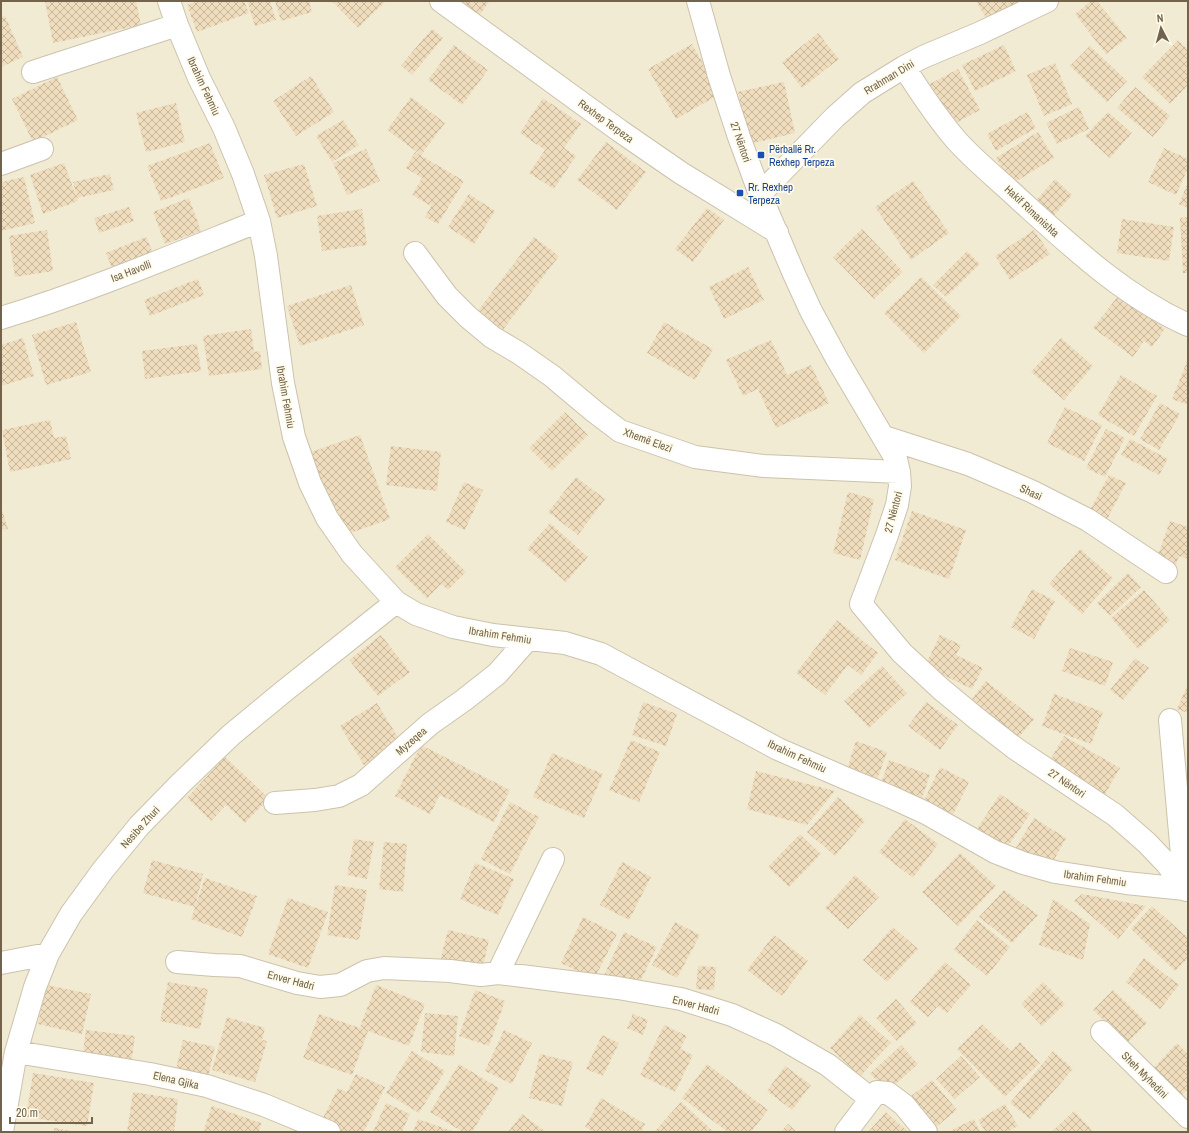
<svg xmlns="http://www.w3.org/2000/svg" width="1189" height="1133" font-family="'Archivo Narrow',sans-serif">
	<defs>
		<pattern id="building-cross-hatch" width="8" height="8" patternUnits="userSpaceOnUse"><rect width="8" height="8" fill="#efddbe"/><path d="M0 0l8 8M0 8l8-8" fill="none" stroke="#c6b79c"/></pattern>
	</defs>
	<rect width="100%" height="100%" fill="#fbf8e5"/>
	<path fill="#f2ebd4" d="M1,1H1188V1132H1Z"/>
	<path fill="url(#building-cross-hatch)" d="M45,1H136L141,25L53,43Z
		M198,1H244L249,13L197,32L187,5Z
		M247,1H270L276,20L255,26Z
		M275,1H309L312,12L281,21Z
		M332,1H384L385,2L358,28Z
		M457,1H490L478,17Z
		M976,1H1017L1020,6L989,23Z
		M1091,1H1097L1127,38L1106,54L1075,14Z
		M5,16L23,57L1,67V17Z
		M432,29L443,38L412,75L401,65Z
		M818,33L839,59L802,88L782,62Z
		M1178,40L1188,50V67L1186,69L1188,71V85L1170,104L1142,77Z
		M692,44L720,94L676,119L648,69Z
		M454,45L488,70L462,105L428,80Z
		M1004,45L1016,71L975,91L962,65Z
		M1090,46L1127,81L1107,102L1070,66Z
		M1055,63L1072,104L1044,116L1027,75Z
		M958,69L980,110L950,126L928,85Z
		M311,76L334,112L296,136L273,101Z
		M57,77L78,120L33,142L12,99Z
		M784,82L795,133L750,144L738,92Z
		M1135,87L1170,116L1153,137L1117,108Z
		M411,97L445,123L421,155L387,130Z
		M543,98L581,124L564,148L576,156L554,189L529,173L545,150L520,133Z
		M176,103L185,142L146,152L136,113Z
		M1079,107L1089,129L1057,144L1046,123Z
		M1027,112L1036,128L996,151L987,134Z
		M1108,112L1132,133L1110,158L1085,136Z
		M343,120L359,145L332,162L316,136Z
		M1038,132L1054,158L1012,184L996,158Z
		M606,142L646,172L617,210L577,180Z
		M210,143L224,178L161,201L147,166Z
		M1164,148L1188,159V168L1176,195L1148,182Z
		M366,149L380,181L347,195L333,163Z
		M415,152L464,181L438,224L425,217L431,206L412,195L422,178L406,168Z
		M64,163L78,201L43,214L30,175Z
		M304,164L317,206L277,218L264,175Z
		M110,174L114,190L77,198L73,182Z
		M24,177L35,223L1,231V182Z
		M1055,179L1072,195L1050,220L1033,204Z
		M913,181L949,233L911,260L875,207Z
		M1188,182V208L1179,204Z
		M469,194L495,211L474,244L448,227Z
		M189,198L201,231L165,244L153,212Z
		M129,207L134,221L99,233L94,218Z
		M707,208L724,220L693,262L675,249Z
		M362,209L367,245L322,251L317,216Z
		M1188,217V273H1183L1180,218Z
		M1122,219L1174,227L1169,261L1117,253Z
		M862,229L903,272L874,299L833,257Z
		M47,230L53,271L15,277L9,236Z
		M1034,230L1050,254L1010,280L995,256Z
		M146,237L154,255L113,271L106,253Z
		M534,237L559,256L502,331L477,312Z
		M967,251L980,264L946,297L933,285Z
		M748,267L764,300L724,319L709,287Z
		M921,277L961,316L924,353L884,313Z
		M198,279L204,295L150,316L144,300Z
		M351,285L364,325L300,346L287,306Z
		M1119,295L1165,329L1152,347L1144,341L1133,357L1093,328Z
		M76,322L91,372L46,385L32,335Z
		M664,322L713,349L695,380L647,353Z
		M251,329L254,352L260,351L262,369L209,376L203,336Z
		M23,338L34,376L1,386V345Z
		M1061,338L1093,366L1064,400L1031,372Z
		M771,340L787,375L811,365L829,403L776,428L758,389L743,396L726,360Z
		M197,344L201,371L145,379L142,351Z
		M1188,359V405L1172,399Z
		M1121,375L1157,396L1134,436L1098,415Z
		M1160,403L1180,414L1159,450L1140,439Z
		M1065,407L1102,425L1084,461L1047,443Z
		M565,412L588,435L552,471L529,448Z
		M50,420L54,438L66,436L71,459L10,472L2,430Z
		M1106,429L1125,438L1105,477L1086,468Z
		M360,435L390,519L342,536L311,452Z
		M1130,439L1168,459L1159,475L1121,455Z
		M391,446L441,452L437,491L386,485Z
		M1109,475L1126,483L1106,521L1089,512Z
		M576,477L605,499L578,535L548,512Z
		M464,482L483,490L465,530L446,522Z
		M848,492L874,499L860,560L833,553Z
		M1,507L8,529L1,530Z
		M912,511L966,530L949,579L895,560Z
		M1170,521L1188,527V559L1179,556L1174,570L1155,564Z
		M550,523L588,557L566,582L527,549Z
		M428,534L466,572L448,590L441,584L427,598L395,567Z
		M1080,549L1113,578L1082,614L1049,584Z
		M1128,573L1141,587L1110,616L1097,603Z
		M1032,589L1055,601L1034,639L1011,627Z
		M1144,590L1170,620L1138,649L1111,618Z
		M837,620L878,653L861,675L848,665L825,695L796,673Z
		M381,635L410,672L378,696L349,660Z
		M940,635L961,645L956,655L983,668L972,689L925,666Z
		M1070,648L1113,662L1105,686L1062,671Z
		M1135,658L1149,668L1123,700L1110,690Z
		M882,666L907,693L869,728L844,701Z
		M986,681L1034,719L1014,743L967,705Z
		M1188,684V713L1177,709Z
		M1054,694L1103,712L1091,744L1042,726Z
		M643,702L677,714L666,746L632,735Z
		M926,702L958,725L940,750L908,726Z
		M377,703L401,742L364,765L340,726Z
		M1064,736L1120,768L1104,796L1048,764Z
		M631,740L660,752L639,802L609,790Z
		M856,741L887,752L876,783L846,773Z
		M421,745L510,790L494,822L440,795L430,814L395,796Z
		M552,753L603,774L584,818L533,797Z
		M225,757L269,798L245,823L226,805L211,821L187,798Z
		M889,760L930,775L921,801L880,786Z
		M940,767L969,782L950,821L921,807Z
		M756,771L835,791L807,825L747,809Z
		M1000,794L1030,814L1004,852L975,832Z
		M838,797L865,821L835,856L807,832Z
		M510,802L539,817L510,874L481,859Z
		M1034,818L1066,838L1049,869L1013,852Z
		M905,819L938,844L913,878L879,852Z
		M800,834L821,854L789,887L768,867Z
		M354,839L374,842L367,879L347,875Z
		M384,842L407,844L403,892L379,889Z
		M960,853L996,886L958,926L922,892Z
		M152,860L203,874L195,907L143,893Z
		M622,862L651,877L629,920L600,905Z
		M475,863L514,879L498,915L460,899Z
		M855,875L879,897L848,929L825,908Z
		M205,878L257,896L242,937L191,919Z
		M335,885L367,890L359,940L327,935Z
		M1004,890L1038,915L1012,943L979,917Z
		M1082,894L1146,906L1118,939L1074,901Z
		M288,898L328,912L308,968L268,954Z
		M1053,899L1090,924L1083,960L1039,945Z
		M1152,906L1188,938V958L1175,971L1131,929Z
		M583,917L617,934L594,979L561,963Z
		M977,920L1010,947L987,976L954,950Z
		M675,922L700,935L677,978L652,965Z
		M893,927L918,949L887,982L863,960Z
		M448,930L489,940L481,975L439,965Z
		M624,932L657,947L636,990L602,980Z
		M774,935L808,961L782,996L747,970Z
		M1144,958L1179,985L1160,1009L1126,982Z
		M945,962L971,985L947,1013L938,1006L928,1017L910,1002Z
		M698,966L716,967L714,990L696,989Z
		M168,982L208,989L200,1029L160,1021Z
		M1043,982L1065,1004L1042,1026L1021,1004Z
		M46,985L91,994L82,1034L38,1024Z
		M376,985L425,1004L409,1046L368,1031L352,1075L303,1058L319,1014L366,1030L360,1027Z
		M475,990L505,1001L489,1046L459,1036Z
		M1113,990L1147,1023L1127,1043L1093,1010Z
		M896,999L917,1023L897,1041L876,1018Z
		M425,1013L458,1016L454,1056L421,1052Z
		M633,1014L648,1020L643,1035L627,1028Z
		M860,1015L891,1043L860,1076L830,1048Z
		M227,1017L265,1028L262,1040L267,1041L255,1082L212,1070Z
		M982,1024L1011,1051L1020,1042L1040,1063L1005,1097L957,1049Z
		M664,1025L687,1036L680,1049L693,1055L675,1092L640,1075Z
		M86,1030L135,1036L131,1065L82,1060Z
		M504,1030L532,1043L512,1084L485,1071Z
		M602,1035L619,1043L603,1076L586,1069Z
		M183,1040L215,1047L207,1081L175,1073Z
		M1177,1043L1188,1054V1089L1177,1100L1149,1073Z
		M901,1045L918,1064L888,1091L870,1074Z
		M412,1051L445,1071L419,1113L386,1093Z
		M1053,1051L1073,1069L1030,1119L1010,1103Z
		M540,1054L573,1062L562,1106L529,1098Z
		M961,1056L980,1077L955,1099L936,1079Z
		M459,1064L499,1088L472,1132H463L430,1112Z
		M707,1064L768,1110L751,1132H728L682,1098Z
		M785,1066L811,1085L792,1110L767,1091Z
		M33,1073L94,1083L87,1126L26,1117Z
		M356,1074L385,1087L364,1132H343L321,1122L338,1088L347,1092Z
		M932,1080L957,1110L931,1131L906,1100Z
		M133,1092L178,1099L174,1132H127Z
		M601,1098L645,1124L641,1132H593L585,1127Z
		M681,1102L714,1132H654Z
		M386,1103L410,1114L402,1132H373Z
		M1005,1104L1018,1126L1007,1132H986L978,1120Z
		M212,1106L261,1123L259,1132H203Z
		M1074,1111L1094,1132H1052Z
		M886,1112L908,1132H871L869,1131Z
		M522,1114L546,1132H508Z
		M418,1119L452,1131L451,1132H413Z
		M974,1119L980,1132H953L952,1130Z
		M788,1124L797,1132H781Z
		M54,1128L71,1131V1132H54Z"/>
	<g fill="none" stroke-linecap="round" stroke-linejoin="round">
		<g stroke="#ccc2ac" stroke-width="24">
			<path id="minor" d="M169,1L177,25L199,78L224,128L243,174L259,221L266,256L283,383L294,437L310,483L327,518L352,554L396,602L416,614L453,627L493,635L565,643L601,654L778,749L845,778L891,797L926,813L995,852L1023,863L1055,872L1126,883L1185,889L1170,720
				M441,1L620,131L681,173L777,232
				M698,1L719,76L739,137L760,194L794,274L811,311L837,359L896,459L899,472L900,486L897,505L887,535L861,604L902,653L941,689L976,718L1016,749L1115,815L1147,843L1167,864L1186,890
				M904,67C920,92 937,118 957,141C976,162 1000,181 1021,201C1073,248 1124,296 1188,325
				M33,72L177,25
				M1,164L42,149
				M760,194L835,117L862,93L904,67L923,57L980,33L1047,1
				M415,253L447,296L468,317L492,337L519,353L552,376L595,412L620,431L695,457L764,466L899,472
				M1,318C89,291 174,255 259,221
				M884,437L968,464L1031,491L1088,520L1166,572
				M275,803L315,800L339,796L361,785L430,724L464,700L497,674L528,639
				M177,962L214,965L240,966L297,983L320,987L340,985L367,971L384,968L450,971L481,975L498,973L618,988L681,999L732,1015L776,1035L828,1065L871,1099L877,1092L888,1093L904,1105L926,1132
				M1,963L48,954
				M498,973L553,859
				M1102,1032L1188,1117
				M16,1052L150,1074L207,1086L264,1105L329,1132
				M2,1132L16,1052L35,987L48,954L71,914L103,870L139,826L180,784L231,735L283,692L396,602
				M846,1132L871,1099"/>
		</g>
		<use href="#minor" stroke="#fff" stroke-width="22"/>
	</g>
	<g fill="#1a4fb4" stroke="#fefbeb" stroke-width="1.5">
		<rect x="757" y="151" width="8" height="8" rx="2"/>
		<rect x="736" y="189" width="8" height="8" rx="2"/>
	</g>
	<g text-anchor="middle" dominant-baseline="central" stroke-width="3.5" stroke-linejoin="round" paint-order="stroke">
		<g font-size="11" fill="#73634b" stroke="#fefbeb">
			<text transform="translate(889 77) rotate(-31)">Rrahman Dini</text>
			<text transform="translate(204 86) rotate(65)">Ibrahim Fehmiu</text>
			<text transform="translate(606 121) rotate(36)">Rexhep Terpeza</text>
			<text transform="translate(741 142) rotate(71)">27 Nëntori</text>
			<text transform="translate(1032 211) rotate(43)">Hakif Rimanishta</text>
			<text transform="translate(131 271) rotate(-21)">Isa Havolli</text>
			<text transform="translate(286 397) rotate(80)">Ibrahim Fehmiu</text>
			<text transform="translate(648 440) rotate(20)">Xhemë Elezi</text>
			<text transform="translate(1031 492) rotate(25)">Shasi</text>
			<text transform="translate(893 512) rotate(-75)">27 Nëntori</text>
			<text transform="translate(500 635) rotate(9)">Ibrahim Fehmiu</text>
			<text transform="translate(411 741) rotate(-41)">Myzeqea</text>
			<text transform="translate(797 756) rotate(25)">Ibrahim Fehmiu</text>
			<text transform="translate(1067 783) rotate(34)">27 Nëntori</text>
			<text transform="translate(140 827) rotate(-48)">Nesibe Zhuri</text>
			<text transform="translate(1095 878) rotate(8)">Ibrahim Fehmiu</text>
			<text transform="translate(291 980) rotate(15)">Enver Hadri</text>
			<text transform="translate(696 1005) rotate(15)">Enver Hadri</text>
			<text transform="translate(1145 1075) rotate(45)">Sheh Myhedini</text>
			<text transform="translate(176 1080) rotate(13)">Elena Gjika</text>
		</g>
		<g font-size="11" fill="#164399" stroke="#fefbeb" text-anchor="start">
			<text x="769" y="149">Përballë Rr.<tspan x="769" dy="13">Rexhep Terpeza</tspan></text>
			<text x="748" y="187">Rr. Rexhep<tspan x="748" dy="13">Terpeza</tspan></text>
		</g>
	</g>
	<rect width="1189" height="1133" fill="none" stroke="#73634b" stroke-width="4"/>
	<g transform="translate(1161 28) rotate(354)" stroke="#fefbeb" stroke-width="3" paint-order="stroke">
	<path d="M0-3L7 15L0 10L-7 15Z" fill="#73634b"/>
	<text y="-6" font-size="11" font-weight="bold" text-anchor="middle" fill="#73634b">N</text>
	</g>
	<path d="M10 1117v6h82v-6" fill="none" stroke="#73634b" stroke-width="2"/>
	<text x="16" y="1117" font-size="12" fill="#73634b" stroke="#fefbeb" stroke-width="3" paint-order="stroke">20 m</text>
</svg>
